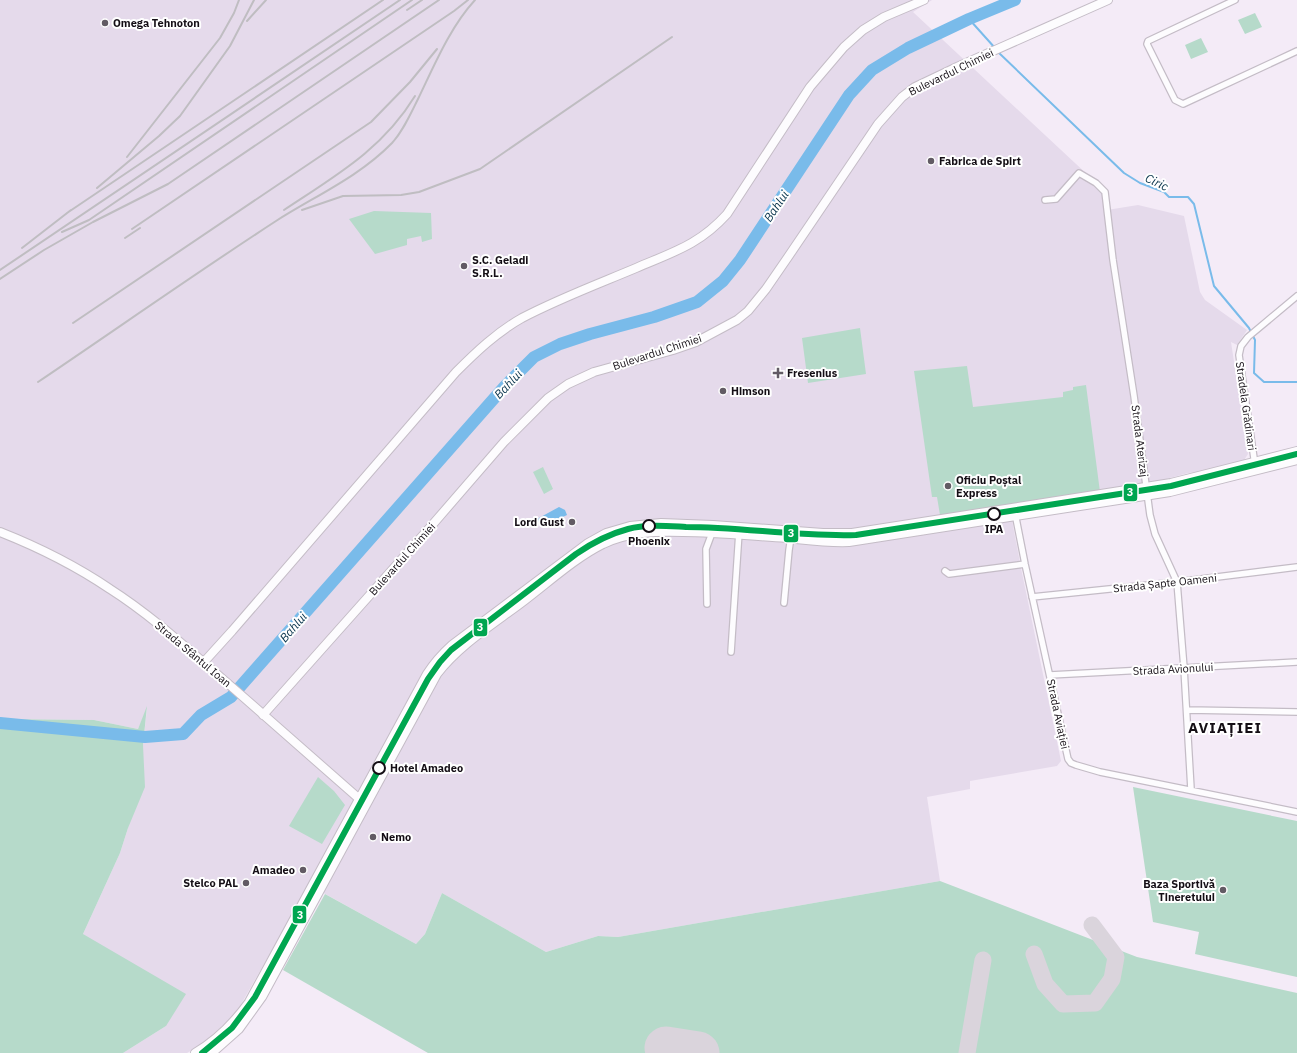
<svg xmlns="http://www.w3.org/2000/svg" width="1297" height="1053" font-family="'IBM Plex Sans',sans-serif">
	<rect width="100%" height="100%" fill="#f4ebf7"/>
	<path fill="#e5daeb" d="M0,0H932L913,12L1105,191L1107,210L1138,205L1184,216L1200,292L1205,300L1247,330L1237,345L1231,342L1248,454L1239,468L1188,473L1152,483L1011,506L1013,526L1021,568L1061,761L1057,766L970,781V789L927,797L940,881L618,937L598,936L546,952L442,893L425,934L416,944L309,885L236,1013L205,1042L187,1053H123L166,1026L83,934L120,853L128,828L143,745L147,708L138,729L94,720L0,719Z"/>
	<path fill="#b6daca" d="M1255,13L1262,27L1245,34L1238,20Z
		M1201,38L1208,52L1191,59L1185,45Z
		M374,211L431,213L432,239L422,242L421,236L407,239V245L375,254L349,219Z
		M860,328L866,374L808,383L802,338Z
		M967,366L973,407L1063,397V392L1073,390V387L1086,385L1100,492L940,515L937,497H932L914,371Z
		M543,467L553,489L544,494L533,472Z
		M147,706L143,745L145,787L128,828L120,853L83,934L186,994L166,1026L123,1053H0V719L94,720L138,729Z
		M318,777L334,791L345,805L322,844L289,826Z
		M1133,787L1297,821V977L1195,954L1199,932L1153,922Z
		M940,881L1137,957L1297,993V1053H428L283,970L325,894L416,944L425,934L442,893L546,952L598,936L618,937Z"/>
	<path fill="#79bbea" d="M559,507L565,510L567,515L542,527L537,519Z"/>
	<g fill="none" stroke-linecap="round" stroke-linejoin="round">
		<path stroke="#79bbea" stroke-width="2" d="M969,19L995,48
			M998,52L1124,173L1140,183L1164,192L1169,197H1188L1194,204L1214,286L1249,328L1255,340L1254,373L1264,382H1297"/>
		<path stroke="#79bbea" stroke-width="12" d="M0,723L145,737L183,734L201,715L231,697L505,386L534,357L560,344L590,334L654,317L697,302L723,281L740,260L849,95L872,70L908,48L969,19L1015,0"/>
		<path stroke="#dad4dc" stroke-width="17" d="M1034,954L1045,984L1063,1004L1095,1003L1112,979L1116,957L1092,925
			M967,1053L983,960"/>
		<path stroke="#dad4dc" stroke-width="43" d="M666,1048L698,1053"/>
		<g stroke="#c4bcc6" stroke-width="8">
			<path id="street" d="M1235,0L1148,41L1147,44L1175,100L1183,104L1297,51
				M1045,200L1056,199L1079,173L1096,183L1105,192L1113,260L1134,396L1150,515L1155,534L1177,582L1184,668L1191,789
				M1255,465L1239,355L1241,346L1248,337L1297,296
				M1014,508L1025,564L1068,759L1071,763L1076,765L1100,772L1297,812
				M945,571L949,574L1025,564
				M1032,597L1177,582L1297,567
				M784,603L789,550L791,537
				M707,604L706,549L712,533
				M731,652L739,532
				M1050,675L1297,662
				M1187,710L1297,712"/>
		</g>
		<g stroke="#c4bcc6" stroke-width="10">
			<path id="secondary" d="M0,532C38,547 76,566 110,589C154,617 193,654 233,688C274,724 315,760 356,796L364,801
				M203,663L232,631L456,372C476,352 497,332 522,318C558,299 598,284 636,268C673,252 699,245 727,214L810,87L844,47L863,30L884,17L924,0
				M263,715L433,524L504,442L548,398L568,384L594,372L673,350L696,342L737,320L748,311L766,289L788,257L878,124L902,97L915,87L957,67L1108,0
				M195,1053C217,1040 234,1023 249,1002L427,674C434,663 442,654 452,645L588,543L606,533L630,526L661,523L713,525L823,533H852L1171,483L1297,451
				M212,1053L239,1029L262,997L437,674C460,644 495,623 525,600C550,581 575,558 603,544C629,532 656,531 683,532C717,532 752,536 786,538C807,540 828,543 849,542L1170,492L1297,460"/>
		</g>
		<use href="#street" stroke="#fdfcfe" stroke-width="5.5"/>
		<use href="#secondary" stroke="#fdfcfe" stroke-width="8"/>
		<path stroke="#bfbdc1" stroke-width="2" d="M407,10L422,0
			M247,21L266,0
			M127,157L220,38L234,13L239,0
			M97,188L159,136L180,116L230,46L254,0
			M284,210C335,176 382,150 415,96
			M302,210L343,196L401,195L419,192L480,169L672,37
			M67,213L383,0
			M132,229L454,11L468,0
			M62,232L89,220L412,0
			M125,238L140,228
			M22,248L71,210
			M0,270L400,0
			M0,279L44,250L93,222L168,184L439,0
			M73,323L371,122L410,82L437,49
			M38,382C118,328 196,273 276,221C315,196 359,177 392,143C403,131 410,115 418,99C434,66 450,27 475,0"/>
		<g stroke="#fff" stroke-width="9">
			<path id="tram-1" d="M202,1053L232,1028L255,997L428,679L440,662L451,650L576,554C592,543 609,534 628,529C647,524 667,526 686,527C742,527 799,537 856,535L1171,486L1297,454"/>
		</g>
		<use href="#tram-1" stroke="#00a650" stroke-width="6"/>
	</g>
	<g fill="#625b64" stroke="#fff" stroke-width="1.5">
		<circle cx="105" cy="23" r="4"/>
		<circle cx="931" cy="161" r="4"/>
		<circle cx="464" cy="266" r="4"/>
		<path d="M776 367h4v4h4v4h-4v4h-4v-4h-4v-4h4z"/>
		<circle cx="723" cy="391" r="4"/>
		<circle cx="948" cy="486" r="4"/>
		<circle cx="572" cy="522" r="4"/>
		<circle cx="373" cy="837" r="4"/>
		<circle cx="303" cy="870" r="4"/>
		<circle cx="246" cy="883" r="4"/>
		<circle cx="1223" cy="890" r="4"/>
	</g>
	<g fill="#fff" stroke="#140e15" stroke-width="2">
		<circle cx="994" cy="514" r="6"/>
		<circle cx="649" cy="526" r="6"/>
		<circle cx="379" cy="768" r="6"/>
	</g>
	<g text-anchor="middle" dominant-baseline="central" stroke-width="4" stroke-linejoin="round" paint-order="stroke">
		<g font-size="11" font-weight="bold" fill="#140e15" stroke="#fff" text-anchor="start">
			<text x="113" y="23">Omega Tehnoton</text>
			<text x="939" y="161">Fabrica de Spirt</text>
			<text x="472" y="260">S.C. Geladi<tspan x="472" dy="13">S.R.L.</tspan></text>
			<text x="787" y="373">Fresenius</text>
			<text x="731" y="391">Himson</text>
			<text x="956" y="480">Oficiu Poștal<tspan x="956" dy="13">Express</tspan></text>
			<text x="564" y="522" text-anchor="end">Lord Gust</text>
			<text x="381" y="837">Nemo</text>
			<text x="295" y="870" text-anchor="end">Amadeo</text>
			<text x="238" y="883" text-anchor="end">Stelco PAL</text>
			<text x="1215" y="884" text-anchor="end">Baza Sportivă<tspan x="1215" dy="13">Tineretului</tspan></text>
		</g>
		<g font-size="11" fill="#140e15" stroke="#fff">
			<text transform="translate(951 72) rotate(-26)">Bulevardul Chimiei</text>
			<text transform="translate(657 352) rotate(-18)">Bulevardul Chimiei</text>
			<text transform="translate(1246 406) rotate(82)">Stradela Grădinari</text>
			<text transform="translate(1140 441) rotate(83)">Strada Aterizaj</text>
			<text transform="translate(402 559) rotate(-48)">Bulevardul Chimiei</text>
			<text transform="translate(1165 583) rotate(-6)">Strada Șapte Oameni</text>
			<text transform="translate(193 654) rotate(40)">Strada Sfântul Ioan</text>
			<text transform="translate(1173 669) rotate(-3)">Strada Avionului</text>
			<text transform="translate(1058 714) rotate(78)">Strada Aviației</text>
		</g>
		<g font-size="11" font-weight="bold" fill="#140e15" stroke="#fff">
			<text x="994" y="529">IPA</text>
			<text x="649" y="541">Phoenix</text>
			<text x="390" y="768" text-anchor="start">Hotel Amadeo</text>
		</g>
		<g font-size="12" font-style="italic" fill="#06324a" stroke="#fff">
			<text transform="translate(1157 182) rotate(25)">Ciric</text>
			<text transform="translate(776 206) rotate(-56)">Bahlui</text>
			<text transform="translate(508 384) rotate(-47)">Bahlui</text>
			<text transform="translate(293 627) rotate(-49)">Bahlui</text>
		</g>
		<g font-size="15" font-weight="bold" letter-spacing="1" fill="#140e15" stroke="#fff">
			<text x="1225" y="727">AVIAȚIEI</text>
		</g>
	</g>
	<g stroke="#fff" stroke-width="1.5">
		<rect x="1123" y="483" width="15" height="19" rx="4" fill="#00a650"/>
		<rect x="783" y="524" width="16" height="19" rx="4" fill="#00a650"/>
		<rect x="473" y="618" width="15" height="19" rx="4" fill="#00a650"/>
		<rect x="292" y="905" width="15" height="19" rx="4" fill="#00a650"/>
	</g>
	<g font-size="11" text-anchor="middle" font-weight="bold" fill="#fff">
		<text x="1130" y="496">3</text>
		<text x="791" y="537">3</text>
		<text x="480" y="631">3</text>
		<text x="300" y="919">3</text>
	</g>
</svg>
